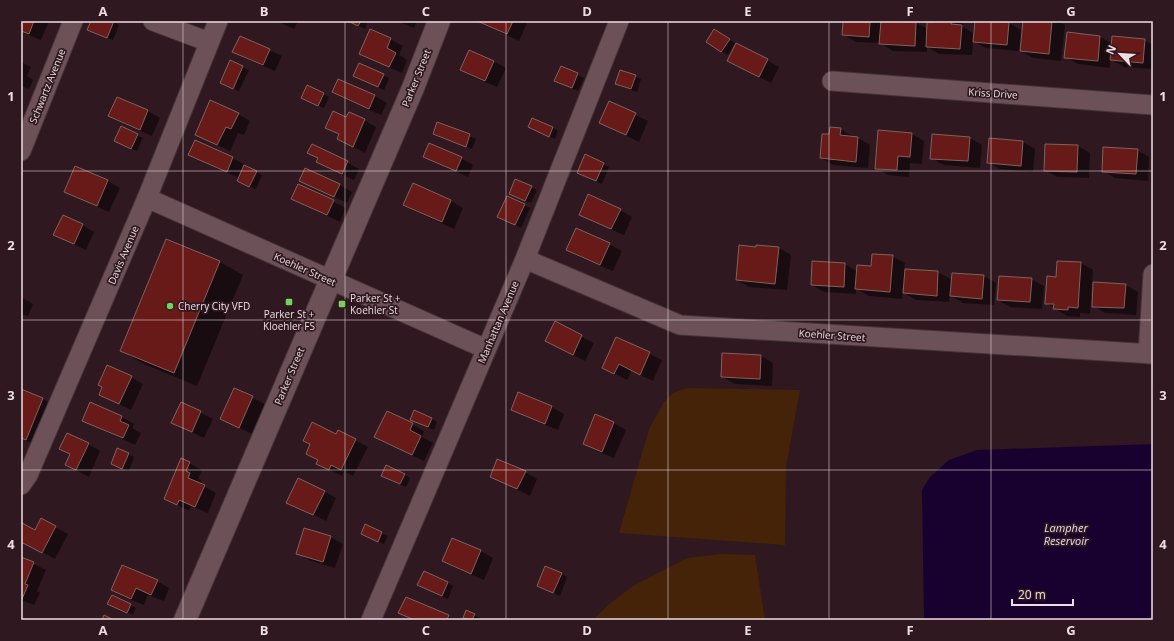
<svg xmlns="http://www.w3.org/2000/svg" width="1174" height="641" font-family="'Open Sans',sans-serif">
	<rect width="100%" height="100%" fill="#2f1820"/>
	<path fill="#442309" d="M687,388L800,390L786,467L785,545L619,533L649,429L664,402L673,393Z
		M721,554L755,555L765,620H593L608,605L633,586L687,558Z"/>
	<path fill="#19012f" d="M1153,444V620H924L922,490L930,477L949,460L977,450Z"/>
	<path fill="#0007" d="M21,21H49L41,40L21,32Z
		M92,21H112L119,25L113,40L94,33Z
		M276,21H298L294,29Z
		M348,21H368L365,29Z
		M397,21H417L414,28Z
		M478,21H528L519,41Z
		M844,21H888L916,23L928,29L934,23L935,21H959L964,24L963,27L975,34L976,21L1009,23L1023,31L1024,21H1058L1065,25L1061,61L1033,58L1019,50V51L986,48L973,41L972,55L939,54L927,47V52L893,51L880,43L856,42L844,35Z
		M714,31L735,43L728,55L707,42Z
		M1100,37L1113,44L1144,40L1153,45V69L1124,67L1110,59V68L1078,64L1065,57Z
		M390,39L403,46L399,55L407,60L402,73L372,60L360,53Z
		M269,50L282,56L275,71L246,59L234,52Z
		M767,60L779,67L771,83L728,61Z
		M493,61L506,68L497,87L473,77L461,70Z
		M21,62L31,67L27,76L33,80L29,89L21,86Z
		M231,62L249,70L239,91L227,86Z
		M359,64L389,78L384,90L360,79Z
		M561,67L584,78L578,91L561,84Z
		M635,76L641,79L637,92L622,87L616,84Z
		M333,92L375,96L387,103L381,115L345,99Z
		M323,94L329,97L324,108L308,101Z
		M117,98L148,111L160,118L152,136L122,123L109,116Z
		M609,102L648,121L639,142L600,123Z
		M238,114L250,121L244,135L238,133L230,151L196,135Z
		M347,118L364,120L376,127L365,153L338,139L340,135L326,128Z
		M438,123L476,139L472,149L434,134Z
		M529,127L553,128L558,131L555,139Z
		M840,129L852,136V137L858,138L870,145L868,168L833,165L821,158L830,135Z
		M912,134L924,141L922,164L910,163L909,177L888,175L876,168Z
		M137,135L143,138L137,151L121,144Z
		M970,138L982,145L980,168L944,165L931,158Z
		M990,139L1023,142L1035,149L1033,172L1000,169L988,162Z
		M195,141L233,158L245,165L244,166L262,175L256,189L244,184L239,178L201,161L189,154Z
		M1046,145L1078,146L1090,153L1089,178L1057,177L1045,170Z
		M1137,150L1149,157L1148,181L1115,178L1103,171Z
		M424,156L461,158L473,165L468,177L436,163Z
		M319,158L347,162L359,169L354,180L317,162Z
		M603,164L609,167L602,184L584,176Z
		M75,167L108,181L120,188L109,212L77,198L65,191Z
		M413,184L451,201L463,208L454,229L417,212L404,205Z
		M299,185L346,208L340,222L293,199Z
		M340,185L352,192L347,203L313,187Z
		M531,187L537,190L531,203L516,197Z
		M524,205L530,208L521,228L499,217Z
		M620,210L632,217L624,235L592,221L580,214Z
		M82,225L94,232L86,250L55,235Z
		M167,240L220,262L243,275L197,386L144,364L121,351Z
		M609,244L622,251L613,271L579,257L567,250Z
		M779,248L791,255L787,290L749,287L737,280Z
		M892,256L905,263L904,270L938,272L952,280L984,276L996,283L994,305L963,303L951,296V290H950L949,302L916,300L904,293L905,287H903L902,299L869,296L856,288V294L824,292L812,285L845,264L858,272L872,267Z
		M1081,263L1093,270L1090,314L1080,313V317L1067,316L1046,303L1057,278Z
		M1031,279L1044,286L1042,309L1010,307L998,300Z
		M1126,285L1138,292L1136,315L1105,313L1093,306Z
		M21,297L33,304L28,316L21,314Z
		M555,323L594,343L585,361L546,341Z
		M617,338L662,360L653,381L631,371L627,380L603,367Z
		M761,356L773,363L772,386L735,384L722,377Z
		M131,377L143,384L131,410L100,395Z
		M235,389L265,404L252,434L222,419Z
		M21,390L43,399L55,406L39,446L21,439Z
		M519,393L552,407L564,414L558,430L524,416L512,409Z
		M91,403L122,417L134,424L132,428L141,433L135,445L96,427L83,420Z
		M181,403L213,419L204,438L173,423Z
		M596,415L614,423L626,430L614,458L596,451L584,444Z
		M432,419L437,422L434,430L412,420Z
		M412,424L424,431L422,437L433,443L424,461L375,437Z
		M338,431L368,447L353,476L344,471L342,476L318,464L319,461L307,454L336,435Z
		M88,444L100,451L89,477L66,465L70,454L61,449Z
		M129,454L134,457L129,471L118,467Z
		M189,463L202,470L198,479L201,480L200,484L216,493L208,513L191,506L189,511L165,499Z
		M525,472L537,479L530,496L491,477Z
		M404,474L410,478L406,487L388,479Z
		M324,491L336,498L326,521L288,502Z
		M366,526L388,536L384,544L368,537Z
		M55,527L68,534L55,559L21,541V528L36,531Z
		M331,537L343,544L335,568L309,560L297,553Z
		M452,539L481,551L493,558L484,580L455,568L443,561Z
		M21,558L46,570L37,591L40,593L34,605L21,600Z
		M562,574L567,577L560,596L538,586Z
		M157,581L169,588L164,601L148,595L144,605L124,597L112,590Z
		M448,583L453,586L448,599L419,585Z
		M130,605L136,608L133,615L114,607Z
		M400,612L448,616L454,620H414Z
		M467,612L480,618V620H468L464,618Z"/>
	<path fill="#671a17" stroke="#7f625e" d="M21,21H34L29,34L21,31Z
		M91,21H114L107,38L87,30Z
		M348,21H361L358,26Z
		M477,21H513L507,34Z
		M843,21H870L869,37L842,35Z
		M881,21L916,22L915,46L879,44Z
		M934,21H951V24L962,25L960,49L926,47L927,22H934Z
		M975,21L1009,22L1007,45L973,42Z
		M1023,21H1052L1049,54L1020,51Z
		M370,29L391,38L387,48L396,53L389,67L359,54Z
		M714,29L730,39L721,52L706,42Z
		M1067,32L1100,36L1098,61L1064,58Z
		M240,36L270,49L263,65L232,52Z
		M1112,36L1145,39L1143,63L1110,60Z
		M736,43L768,59L759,77L727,61Z
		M469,50L494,61L485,81L460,70Z
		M230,60L243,66L233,89L220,83Z
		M359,63L384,74L378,87L353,76Z
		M561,66L578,73L572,88L554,81Z
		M620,70L636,75L631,89L615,84Z
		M338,79L375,95L369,109L332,92Z
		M307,85L324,93L318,106L301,98Z
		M117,97L148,110L140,130L108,116Z
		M210,100L239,113L231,129L226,127L217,145L195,135Z
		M609,101L636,113L626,135L599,123Z
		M333,111L346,117L349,112L365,119L353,147L337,139L339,134L325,128Z
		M532,118L553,127L549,137L528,127Z
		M437,122L470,134L466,147L433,134Z
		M121,126L138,134L131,149L114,141Z
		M830,127L841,128L840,135L858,137L856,162L820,158L822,134H829Z
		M878,130L912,133L910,157L898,156L897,170L875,169Z
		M932,134L970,137L968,161L930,159Z
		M989,138L1023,141L1021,166L987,163Z
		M195,140L233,157L227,172L188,155Z
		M429,143L462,157L456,171L423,157Z
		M312,144L348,161L342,174L316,162L318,158L307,153Z
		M1045,144L1078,145L1077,172L1044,171Z
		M1103,147L1138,149L1136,174L1102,172Z
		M585,154L604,163L596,181L577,173Z
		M244,165L257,171L249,187L237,181Z
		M75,166L108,180L97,206L64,192Z
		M305,168L340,184L334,197L299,181Z
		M515,179L532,186L525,201L509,194Z
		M413,183L451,200L442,222L403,205Z
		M298,184L334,200L327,215L291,199Z
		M588,194L621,209L611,229L579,215Z
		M507,196L525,204L515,225L497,217Z
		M63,215L83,224L74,244L53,235Z
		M576,228L610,243L600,265L566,250Z
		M166,239L220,261L174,373L120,351Z
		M739,245L756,247V245L779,247L775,284L736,280Z
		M872,254L893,255L890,292L855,289L857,265L871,266Z
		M812,261L845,263L844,287L811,285Z
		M1057,261L1081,262L1078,308L1068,307V310L1053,309L1054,304H1045L1047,276L1056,277Z
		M905,269L938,271L937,296L903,293Z
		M952,273L984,275L982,299L950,296Z
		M999,276L1032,278L1030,302L997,300Z
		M1093,282L1126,284L1124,308L1092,307Z
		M555,321L582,335L573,355L545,341Z
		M616,337L650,352L640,375L619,364L614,374L602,368Z
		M722,353L761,355L760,379L721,377Z
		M107,365L132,376L119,404L99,395L102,387L98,385Z
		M234,388L253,396L239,428L220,419Z
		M21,389L43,398L26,440L21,438Z
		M518,392L552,406L545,424L511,410Z
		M90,402L122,416L120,421L129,425L123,438L82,421Z
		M181,402L201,411L192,432L171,423Z
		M414,410L432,418L428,427L410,420Z
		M387,411L413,423L410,430L421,436L412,455L374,437Z
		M595,414L614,422L602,452L583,444Z
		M312,422L336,434L338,430L356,439L341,470L331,465L329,470L316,464L318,460L306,454L310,444L303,441Z
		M67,433L89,443L76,470L65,465L70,454L59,449Z
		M117,448L129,453L122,469L111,464Z
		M181,458L190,462L186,471L190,473L188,478L205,485L195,507L179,500L177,505L164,499Z
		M497,459L526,471L517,489L490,477Z
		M386,465L405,474L400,484L381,476Z
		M298,478L325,491L313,515L286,503Z
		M41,518L56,526L42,553L21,542V526L22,523L35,530Z
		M365,524L382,532L378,542L361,534Z
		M304,528L331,536L323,562L296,554Z
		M452,538L481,550L471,574L442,561Z
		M21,557L34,562L25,584L28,585L22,599H21Z
		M122,565L158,580L151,595L136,588L131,599L111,590Z
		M545,566L562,573L553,593L537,586Z
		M424,571L448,582L442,596L417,585Z
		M112,595L131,604L127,613L107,604Z
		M406,597L449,615L447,620H415L398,613Z
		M466,610L475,614L472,620L463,618Z
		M104,615L114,620H102Z"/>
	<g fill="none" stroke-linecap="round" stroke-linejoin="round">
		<g stroke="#46343a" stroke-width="21">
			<path id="street" d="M153,21L209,42
				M832,81L1153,105
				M21,151L73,21
				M147,198L486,349
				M525,259L680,325L1153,354
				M1148,354L1153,274
				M21,485L28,475L147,198L218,21
				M371,620L525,259L619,21"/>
		</g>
		<g stroke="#46343a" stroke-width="24">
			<path id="secondary" d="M185,620L413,88L439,21"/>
		</g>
		<use href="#street" stroke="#6c5159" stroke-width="19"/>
		<use href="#secondary" stroke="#6c5159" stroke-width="22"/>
	</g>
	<path fill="none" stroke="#eedee2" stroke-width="1" stroke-opacity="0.55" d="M183,21V620M345,21V620M506,21V620M668,21V620M829,21V620M991,21V620M21,171H1153M21,320H1153M21,470H1153"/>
	<g fill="#74d25c" stroke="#2f1820" stroke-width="1.5">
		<rect x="285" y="298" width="8" height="8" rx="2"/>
		<rect x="338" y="300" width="8" height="8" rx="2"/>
		<circle cx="170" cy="306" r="4"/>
	</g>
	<g text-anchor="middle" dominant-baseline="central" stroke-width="3.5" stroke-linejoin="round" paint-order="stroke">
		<g font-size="10" fill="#eedee2" stroke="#2f1820">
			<text transform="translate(416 78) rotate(-68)">Parker Street</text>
			<text transform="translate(47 86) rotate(-68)">Schwartz Avenue</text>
			<text transform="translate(993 93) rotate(4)">Kriss Drive</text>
			<text transform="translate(123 255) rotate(-67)">Davis Avenue</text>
			<text transform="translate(305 269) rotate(24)">Koehler Street</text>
			<text transform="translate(498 322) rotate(-67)">Manhattan Avenue</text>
			<text transform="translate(832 335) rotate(4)">Koehler Street</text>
			<text transform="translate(289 376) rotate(-67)">Parker Street</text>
		</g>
		<g font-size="10" fill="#eedee2" stroke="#2f1820" text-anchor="start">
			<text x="350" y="298">Parker St +<tspan x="350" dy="12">Koehler St</tspan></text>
			<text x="178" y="306">Cherry City VFD</text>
			<text x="289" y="314" text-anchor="middle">Parker St +<tspan x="289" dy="12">Kloehler FS</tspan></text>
		</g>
		<g font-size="11" font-style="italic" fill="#e4ddf1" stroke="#2f1820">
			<text x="1066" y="527">Lampher<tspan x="1066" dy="13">Reservoir</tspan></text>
		</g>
	</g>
	<rect width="1174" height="641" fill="none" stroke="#2f1820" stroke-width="44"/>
	<g transform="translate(1120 54) rotate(295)" stroke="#2f1820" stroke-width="3" paint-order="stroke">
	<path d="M0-3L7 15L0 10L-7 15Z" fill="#eedee2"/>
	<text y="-6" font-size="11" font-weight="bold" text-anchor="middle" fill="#eedee2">N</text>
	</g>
	<path d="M1012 599v6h61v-6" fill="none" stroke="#eedee2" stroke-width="2"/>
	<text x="1018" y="599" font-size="12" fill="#eedee2" stroke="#2f1820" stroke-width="3" paint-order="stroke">20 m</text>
	<rect x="22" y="22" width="1130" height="597" fill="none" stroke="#eedee2" stroke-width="1.5"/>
	<g font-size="13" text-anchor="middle" font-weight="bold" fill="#eedee2">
		<text x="103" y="16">A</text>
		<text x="264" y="16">B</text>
		<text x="426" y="16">C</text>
		<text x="587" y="16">D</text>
		<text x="748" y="16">E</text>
		<text x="910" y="16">F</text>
		<text x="1071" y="16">G</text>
		<text x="11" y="101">1</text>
		<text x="1163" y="101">1</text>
		<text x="11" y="250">2</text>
		<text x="1163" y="250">2</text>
		<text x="11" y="400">3</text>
		<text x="1163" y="400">3</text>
		<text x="11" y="549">4</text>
		<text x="1163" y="549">4</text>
		<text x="103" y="635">A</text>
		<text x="264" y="635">B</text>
		<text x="426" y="635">C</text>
		<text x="587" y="635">D</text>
		<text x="748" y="635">E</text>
		<text x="910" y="635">F</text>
		<text x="1071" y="635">G</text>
	</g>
</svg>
